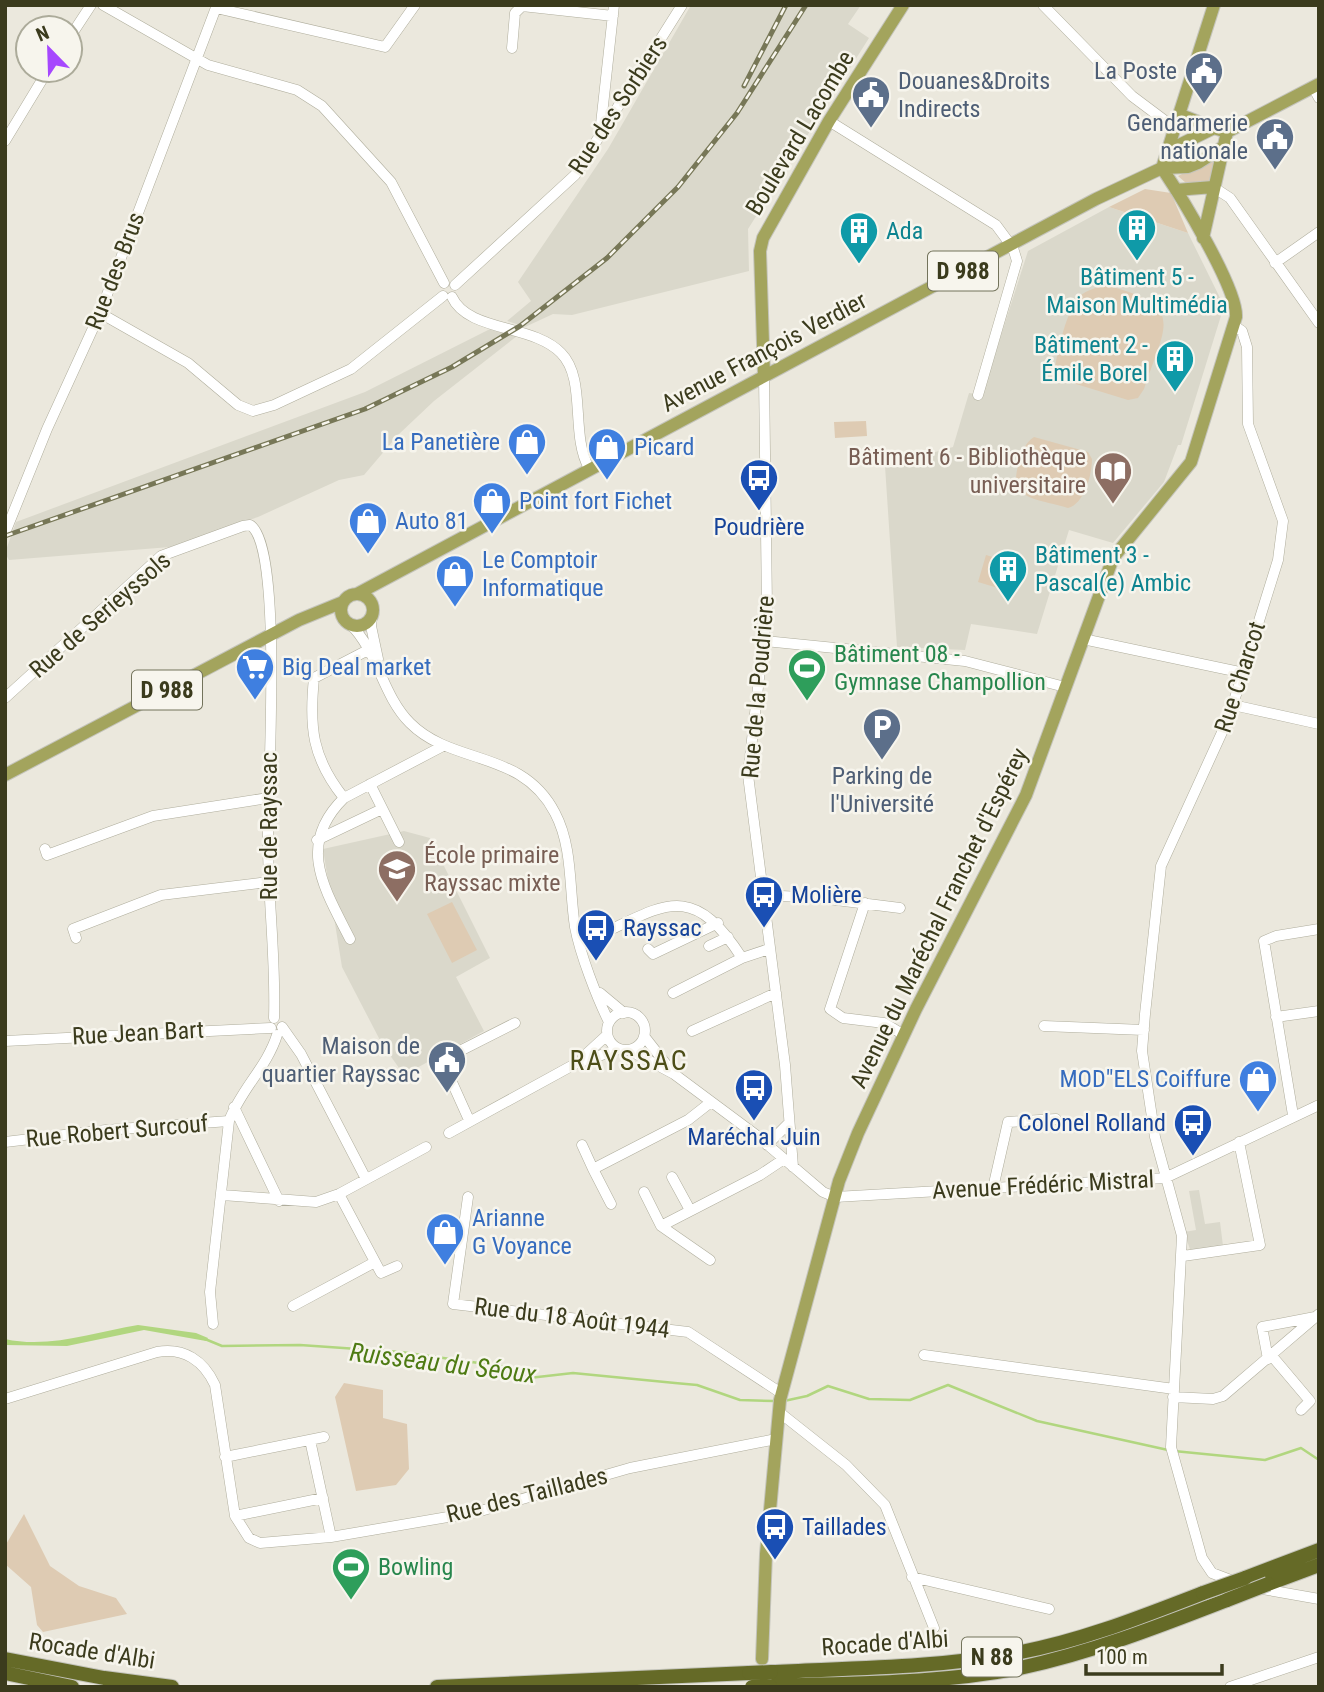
<svg xmlns="http://www.w3.org/2000/svg" width="1324" height="1692" font-family="'Roboto Condensed',sans-serif">
	<rect width="100%" height="100%" fill="#ebe8dd"/>
	<path fill="#dad8cb" d="M691,5H861L848,24L869,38L748,229L749,271L572,315L553,314L525,327L507,321L531,301L518,282L608,149Z
		M1109,207L1188,233L1224,306L1181,445H1178L1164,482L1113,543L1069,530L1037,634L971,624L965,650L897,647L885,466L953,447L969,393L982,395L1028,251Z
		M494,327L517,336L434,401L398,435L364,475L339,480L258,517L170,547L9,560L5,553L16,522L365,392Z
		M404,831L430,838L490,958L456,977L484,1031L404,1075L382,1044L342,967L323,849Z
		M1199,1190L1205,1224L1220,1222L1223,1246L1191,1252L1184,1232L1196,1230L1189,1191Z"/>
	<path fill="#decbb3" d="M1215,158L1209,181L1186,183L1178,176Z
		M1145,189L1171,193L1188,233L1109,207Z
		M1106,285C1186,307 1166,322 1144,389L1138,398L1128,400L1063,380L1055,372C1055,357 1067,313 1076,300C1083,291 1095,288 1106,285Z
		M866,421L867,436L835,438L834,422Z
		M1034,437L1088,452L1092,459C1092,475 1084,504 1068,508C1036,498 1005,501 1020,460C1023,450 1025,443 1034,437Z
		M986,555L1006,561L998,588L978,582Z
		M452,902L477,950L452,963L427,914Z
		M344,1383L383,1390V1418L407,1424L409,1469L396,1485L356,1491L335,1397Z
		M24,1514L50,1566L79,1586L116,1598L127,1614L43,1632L37,1625L31,1587L5,1564V1546Z"/>
	<path fill="#b1d67f" d="M138,1325L196,1333L208,1338L206,1341L144,1330L67,1346L5,1345V1339C49,1349 95,1332 138,1325Z"/>
	<g fill="none" stroke-linecap="round" stroke-linejoin="round">
		<path stroke="#b1d67f" stroke-width="2.5" d="M205,1339L222,1346L300,1345L401,1352L507,1367L529,1378L573,1373L675,1383L697,1385L740,1400L774,1401
			M784,1401L807,1396L828,1386L869,1399L910,1400L948,1385L1037,1421L1168,1450
			M1174,1451L1265,1460L1301,1448L1319,1460"/>
		<g stroke="#afad9c" stroke-width="11">
			<path id="minor" d="M103,5L208,65L297,90L322,106L391,182L444,283
				M1043,5L1132,96L1176,129
				M216,8L385,47L415,5
				M70,37L91,5
				M512,48L515,13L522,6L613,16
				M1313,87L1319,98
				M829,121L996,225L1013,248L1017,261L978,395
				M600,133L614,5
				M5,141L48,70
				M1213,187L1230,198L1319,323
				M1275,263L1319,232
				M455,285L575,175L682,5
				M452,297C468,332 533,324 561,353C587,379 570,435 589,468
				M100,313L188,363L238,405L253,411L274,405L351,369L443,296
				M764,375L767,608L748,775L785,1065L793,1167
				M5,533L47,429L100,313L217,5
				M372,615L371,626L378,659
				M350,624C378,651 382,695 410,723C453,766 522,749 555,813C573,847 569,889 575,927C580,954 597,998 609,1022
				M1083,639L1244,673
				M765,641L965,661L1065,687
				M368,650L314,678C309,727 312,758 344,798L443,746
				M5,698L161,556L243,526L250,525C284,545 267,793 268,841C268,900 276,959 274,1018
				M1233,705L1319,724
				M370,784L399,842
				M344,798C296,845 324,888 350,939
				M317,840L382,809
				M45,849L47,855L153,816L268,798
				M762,895L820,898L900,908
				M865,903L830,1009L843,1018L884,1023L904,1035
				M76,938L73,929L161,895L268,882
				M578,940H588C660,909 689,875 742,958L769,949
				M709,946L728,937
				M648,949L653,954L718,923
				M600,993L624,1013
				M673,993L742,958
				M607 1031a19 19 0 1 1 38 0a19 19 0 1 1-38 0Z
				M1276,1017L1319,1011
				M1044,1026L1144,1030
				M282,1027L301,1054L366,1179
				M692,1031L776,993
				M644,1036L669,1068
				M5,1041L271,1028
				M629,1050L674,1074L756,1135L823,1192L835,1197L1165,1178L1319,1105
				M583,1057L607,1035
				M234,1107L279,1201
				M1293,1115L1264,941L1276,936L1319,929
				M469,1120L442,1060L515,1023
				M449,1133L575,1064L619,1049
				M5,1142L106,1130L229,1121
				M582,1145L593,1169
				M767,1145L789,1123
				M672,1177L690,1210
				M993,1188L1008,1122L1056,1119
				M644,1192L661,1226
				M339,1194L381,1273L397,1266
				M222,1195L316,1202L339,1194L426,1147
				M468,1197L453,1304L688,1332L781,1393
				M611,1204L593,1169L688,1120L711,1102
				M1183,1256L1260,1245L1239,1142
				M710,1260L661,1226L760,1175L784,1159
				M293,1306L375,1262
				M213,1324L210,1292L229,1121C241,1089 267,1067 277,1035
				M924,1355L1174,1389
				M1272,1356L1310,1401L1301,1410
				M1268,1359L1262,1327L1315,1317
				M1173,1397L1213,1399L1223,1396L1319,1314
				M5,1399L157,1352C184,1347 204,1361 215,1385L235,1516L249,1538L260,1543L331,1537L477,1512L630,1468L776,1439
				M779,1412L846,1465L885,1505L934,1628
				M310,1440L331,1537
				M225,1457L324,1437
				M235,1516L323,1498
				M912,1577L1049,1609
				M1233,1581L1212,1573L1202,1558L1171,1447L1182,1236L1155,1137L1142,1051L1145,1014L1161,866L1229,717L1278,560L1283,521L1248,424L1247,347L1242,331L1233,325
				M1257,1588L1319,1599
				M1230,1687L1319,1657"/>
		</g>
		<g stroke="#c4c4bb" stroke-width="14">
			<path id="major" d="M1181,115L1214,128
				M1227,132L1319,84
				M1169,150L1214,128L1227,132
				M1162,168L1214,5
				M1176,190L1213,187
				M1203,238L1227,132
				M764,375L760,251L763,238L829,121L903,5
				M357,594L1096,199L1162,168L1188,167L1198,163L1223,147
				M341 610a16 16 0 1 1 32 0a16 16 0 1 1-32 0Z
				M5,775L299,620L343,602
				M762,1659L766,1554L780,1400L839,1181L858,1133L916,1009L1026,795L1113,558L1191,462L1236,317C1238,289 1180,195 1162,168"/>
		</g>
		<g stroke="#c4c4bb" stroke-width="16">
			<path id="highway" d="M1245,1578L1319,1550
				M1268,1584L1319,1565
				M5,1659L104,1678L172,1687
				M771,1672C854,1668 938,1668 1021,1652C1084,1640 1143,1616 1203,1593
				M5,1673L72,1687
				M770,1686C853,1683 938,1684 1020,1668C1091,1653 1160,1626 1227,1600
				M437,1687L749,1673"/>
		</g>
		<use href="#minor" stroke="#fff" stroke-width="10"/>
		<use href="#major" stroke="#a3a45d" stroke-width="12"/>
		<use href="#highway" stroke="#656a27" stroke-width="14"/>
		<g stroke="#777757" stroke-width="5">
			<path id="rail" d="M744,86L786,5
				M5,536L365,409L452,367L520,326L607,258L678,187L737,113L806,5"/>
		</g>
		<use href="#rail" stroke="#f7f5ed" stroke-width="2.5" stroke-dasharray="8" stroke-linecap="butt"/>
		<g stroke="#c4c4bb" stroke-width="16" stroke-linecap="butt">
			<path id="highway-bridge" d="M1203,1593L1245,1578
				M1227,1600L1268,1584
				M749,1673L771,1672
				M752,1687L770,1686"/>
		</g>
		<use href="#highway-bridge" stroke="#656a27" stroke-width="14"/>
	</g>
	<defs>
		<g id="civic-pin" transform="scale(2.0125)"><path d="M0 17L-7.5 6A9.5 9.5 0 1 1 7.5 6Z" fill="#5c6f8a" stroke="#f7f5ed"/><path d="M-.6-6.5H3V-4.5H.6V-3L4-1V1h2V6H-6V1h2V-1L-.6-3ZM-1.2 2.5V6h2.4V2.5Z" fill="#fff"/></g>
		<g id="building-pin" transform="scale(2.0125)"><path d="M0 17L-7.5 6A9.5 9.5 0 1 1 7.5 6Z" fill="#0f9aa8" stroke="#f7f5ed"/><path d="M-4-6H4V6H1V3H-1V6H-4ZM-2.5-4.3h1.7v1.8h-1.7ZM.8-4.3h1.7v1.8H.8ZM-2.5-1h1.7V.8h-1.7ZM.8-1h1.7V.8H.8Z" fill="#fff"/></g>
		<g id="shop-pin" transform="scale(2.0125)"><path d="M0 17L-7.5 6A9.5 9.5 0 1 1 7.5 6Z" fill="#3f7fe0" stroke="#f7f5ed"/><path d="M-5-2.5h2.3a2.7 3.5 0 0 1 5.4 0H5L5.5 6h-11ZM-1.5-2.5h3a1.5 2.3 0 0 0-3 0Z" fill="#fff"/></g>
		<g id="library-pin" transform="scale(2.0125)"><path d="M0 17L-7.5 6A9.5 9.5 0 1 1 7.5 6Z" fill="#8d6e63" stroke="#f7f5ed"/><path d="M-6-4Q-3-5.5-.7-3.5V5Q-3 3-6 4ZM6-4Q3-5.5 .7-3.5V5Q3 3 6 4Z" fill="#fff"/></g>
		<g id="bus-pin" transform="scale(2.0125)"><path d="M0 17L-7.5 6A9.5 9.5 0 1 1 7.5 6Z" fill="#1a4fb4" stroke="#f7f5ed"/><path d="M-5-6H5V4H4V6H2V4H-2V6H-4V4H-5ZM-3.5-4V0h7V-4ZM-3.5 1.2v1.5H-2V1.2ZM2 1.2v1.5H3.5V1.2Z" fill="#fff"/></g>
		<g id="supermarket-pin" transform="scale(2.0125)"><path d="M0 17L-7.5 6A9.5 9.5 0 1 1 7.5 6Z" fill="#3f7fe0" stroke="#f7f5ed"/><path d="M-6-5.5h2.5l.6 2H6L4.5 2H-2.5L-4.4-4H-6ZM-1.5 3.2a1.3 1.3 0 1 0 .1 0ZM3 3.2a1.3 1.3 0 1 0 .1 0Z" fill="#fff"/></g>
		<g id="stadium-pin" transform="scale(2.0125)"><path d="M0 17L-7.5 6A9.5 9.5 0 1 1 7.5 6Z" fill="#2e9e5b" stroke="#f7f5ed"/><path d="M0-5a6.5 5 0 1 0 0 10a6.5 5 0 1 0 0-10ZM-3.5-1.8h7v3.6h-7Z" fill="#fff"/></g>
		<g id="parking-pin" transform="scale(2.0125)"><path d="M0 17L-7.5 6A9.5 9.5 0 1 1 7.5 6Z" fill="#5c6f8a" stroke="#f7f5ed"/><path d="M-3.5-5.5H1a3.5 3.5 0 0 1 0 7H-1V5.5H-3.5ZM-1-3.4V-.6H.8a1.4 1.4 0 0 0 0-2.8Z" fill="#fff"/></g>
		<g id="school-pin" transform="scale(2.0125)"><path d="M0 17L-7.5 6A9.5 9.5 0 1 1 7.5 6Z" fill="#8d6e63" stroke="#f7f5ed"/><path d="M0-5L7-2L0 1L-7-2ZM-4 1L0 2.5L4 1V4Q0 6-4 4Z" fill="#fff"/></g>
	</defs>
	<g fill-rule="evenodd">
		<use href="#civic-pin" x="1204" y="71"/>
		<use href="#civic-pin" x="871" y="95"/>
		<use href="#civic-pin" x="1275" y="137"/>
		<use href="#building-pin" x="1137" y="228"/>
		<use href="#building-pin" x="859" y="231"/>
		<use href="#building-pin" x="1175" y="359"/>
		<use href="#shop-pin" x="527" y="442"/>
		<use href="#shop-pin" x="607" y="447"/>
		<use href="#library-pin" x="1113" y="471"/>
		<use href="#bus-pin" x="759" y="478"/>
		<use href="#shop-pin" x="492" y="501"/>
		<use href="#shop-pin" x="368" y="521"/>
		<use href="#building-pin" x="1008" y="569"/>
		<use href="#shop-pin" x="455" y="574"/>
		<use href="#supermarket-pin" x="255" y="667"/>
		<use href="#stadium-pin" x="807" y="668"/>
		<use href="#parking-pin" x="882" y="727"/>
		<use href="#school-pin" x="397" y="869"/>
		<use href="#bus-pin" x="764" y="895"/>
		<use href="#bus-pin" x="596" y="928"/>
		<use href="#civic-pin" x="447" y="1060"/>
		<use href="#shop-pin" x="1258" y="1079"/>
		<use href="#bus-pin" x="754" y="1088"/>
		<use href="#bus-pin" x="1193" y="1123"/>
		<use href="#shop-pin" x="445" y="1232"/>
		<use href="#bus-pin" x="775" y="1527"/>
		<use href="#stadium-pin" x="351" y="1567"/>
	</g>
	<g text-anchor="middle" dominant-baseline="central" stroke-width="5" stroke-linejoin="round" paint-order="stroke">
		<g fill="#f7f5ed" stroke="#73735b" stroke-width="2">
			<rect x="928" y="251.5" width="70" height="39" rx="5"/>
			<rect x="132" y="670.5" width="70" height="39" rx="5"/>
			<rect x="962" y="1637.5" width="60" height="39" rx="5"/>
		</g>
		<g font-size="23" font-weight="bold" fill="#3b3b1d">
			<text x="963" y="271">D 988</text>
			<text x="167" y="690">D 988</text>
			<text x="992" y="1657">N 88</text>
		</g>
		<g font-size="24" fill="#4e5e75" stroke="#f7f5ed" text-anchor="end">
			<text x="1177" y="71">La Poste</text>
			<text x="898" y="81" text-anchor="start">Douanes&amp;Droits<tspan x="898" dy="28">Indirects</tspan></text>
			<text x="1248" y="123">Gendarmerie<tspan x="1248" dy="28">nationale</tspan></text>
			<text x="882" y="776" text-anchor="middle">Parking de<tspan x="882" dy="28">l'Université</tspan></text>
			<text x="420" y="1046">Maison de<tspan x="420" dy="28">quartier Rayssac</tspan></text>
		</g>
		<g font-size="24" fill="#3b3b1d" stroke="#f7f5ed">
			<text transform="translate(618 105) rotate(-57)">Rue des Sorbiers</text>
			<text transform="translate(800 133) rotate(-59)">Boulevard Lacombe</text>
			<text transform="translate(115 271) rotate(-69)">Rue des Brus</text>
			<text transform="translate(764 352) rotate(-28)">Avenue François Verdier</text>
			<text transform="translate(100 615) rotate(-41)">Rue de Serieyssols</text>
			<text transform="translate(1240 677) rotate(-72)">Rue Charcot</text>
			<text transform="translate(758 687) rotate(-85)">Rue de la Poudrière</text>
			<text transform="translate(269 826) rotate(-90)">Rue de Rayssac</text>
			<text transform="translate(939 918) rotate(-64)">Avenue du Maréchal Franchet d'Espérey</text>
			<text transform="translate(138 1033) rotate(-3)">Rue Jean Bart</text>
			<text transform="translate(117 1131) rotate(-5)">Rue Robert Surcouf</text>
			<text transform="translate(1043 1185) rotate(-3)">Avenue Frédéric Mistral</text>
			<text transform="translate(572 1318) rotate(7)">Rue du 18 Août 1944</text>
			<text transform="translate(527 1495) rotate(-14)">Rue des Taillades</text>
			<text transform="translate(885 1643) rotate(-4)">Rocade d'Albi</text>
			<text transform="translate(92 1651) rotate(9)">Rocade d'Albi</text>
		</g>
		<g font-size="24" fill="#0d838f" stroke="#f7f5ed" text-anchor="start">
			<text x="886" y="231">Ada</text>
			<text x="1137" y="277" text-anchor="middle">Bâtiment 5 -<tspan x="1137" dy="28">Maison Multimédia</tspan></text>
			<text x="1148" y="345" text-anchor="end">Bâtiment 2 -<tspan x="1148" dy="28">Émile Borel</tspan></text>
			<text x="1035" y="555">Bâtiment 3 -<tspan x="1035" dy="28">Pascal(e) Ambic</tspan></text>
		</g>
		<g font-size="24" fill="#366cbe" stroke="#f7f5ed" text-anchor="start">
			<text x="500" y="442" text-anchor="end">La Panetière</text>
			<text x="634" y="447">Picard</text>
			<text x="519" y="501">Point fort Fichet</text>
			<text x="395" y="521">Auto 81</text>
			<text x="482" y="560">Le Comptoir<tspan x="482" dy="28">Informatique</tspan></text>
			<text x="282" y="667">Big Deal market</text>
			<text x="1231" y="1079" text-anchor="end">MOD"ELS Coiffure</text>
			<text x="472" y="1218">Arianne<tspan x="472" dy="28">G Voyance</tspan></text>
		</g>
		<g font-size="24" fill="#785e54" stroke="#f7f5ed" text-anchor="end">
			<text x="1086" y="457">Bâtiment 6 - Bibliothèque<tspan x="1086" dy="28">universitaire</tspan></text>
			<text x="424" y="855" text-anchor="start">École primaire<tspan x="424" dy="28">Rayssac mixte</tspan></text>
		</g>
		<g font-size="24" fill="#164399" stroke="#f7f5ed" text-anchor="start">
			<text x="759" y="527" text-anchor="middle">Poudrière</text>
			<text x="791" y="895">Molière</text>
			<text x="623" y="928">Rayssac</text>
			<text x="1166" y="1123" text-anchor="end">Colonel Rolland</text>
			<text x="754" y="1137" text-anchor="middle">Maréchal Juin</text>
			<text x="802" y="1527">Taillades</text>
		</g>
		<g font-size="24" fill="#27864d" stroke="#f7f5ed" text-anchor="start">
			<text x="834" y="654">Bâtiment 08 -<tspan x="834" dy="28">Gymnase Champollion</tspan></text>
			<text x="378" y="1567">Bowling</text>
		</g>
		<g font-size="26" font-style="italic" fill="#4e7b13" stroke="#f7f5ed">
			<text transform="translate(443 1363) rotate(7)">Ruisseau du Séoux</text>
		</g>
		<g font-size="28" letter-spacing="2" fill="#4d4e18" stroke="#f7f5ed">
			<text x="629" y="1060">RAYSSAC</text>
		</g>
	</g>
	<rect width="1324" height="1692" fill="none" stroke="#3b3b1d" stroke-width="14"/>
	<g transform="translate(49 49) rotate(337)"><circle r="33" fill="#f7f5ed" stroke="#acab9a" stroke-width="2"/>
	<path d="M0-5L12 26L0 18L-12 26Z" fill="#a647fe"/>
	<text y="-10" font-size="19" font-weight="bold" text-anchor="middle" fill="#3b3b1d">N</text>
	</g>
	<path d="M1086 1664v10h136v-10" fill="none" stroke="#3b3b1d" stroke-width="3.5"/>
	<text x="1096" y="1664" font-size="21" fill="#3b3b1d" stroke="#f7f5ed" stroke-width="5" paint-order="stroke">100 m</text>
</svg>
